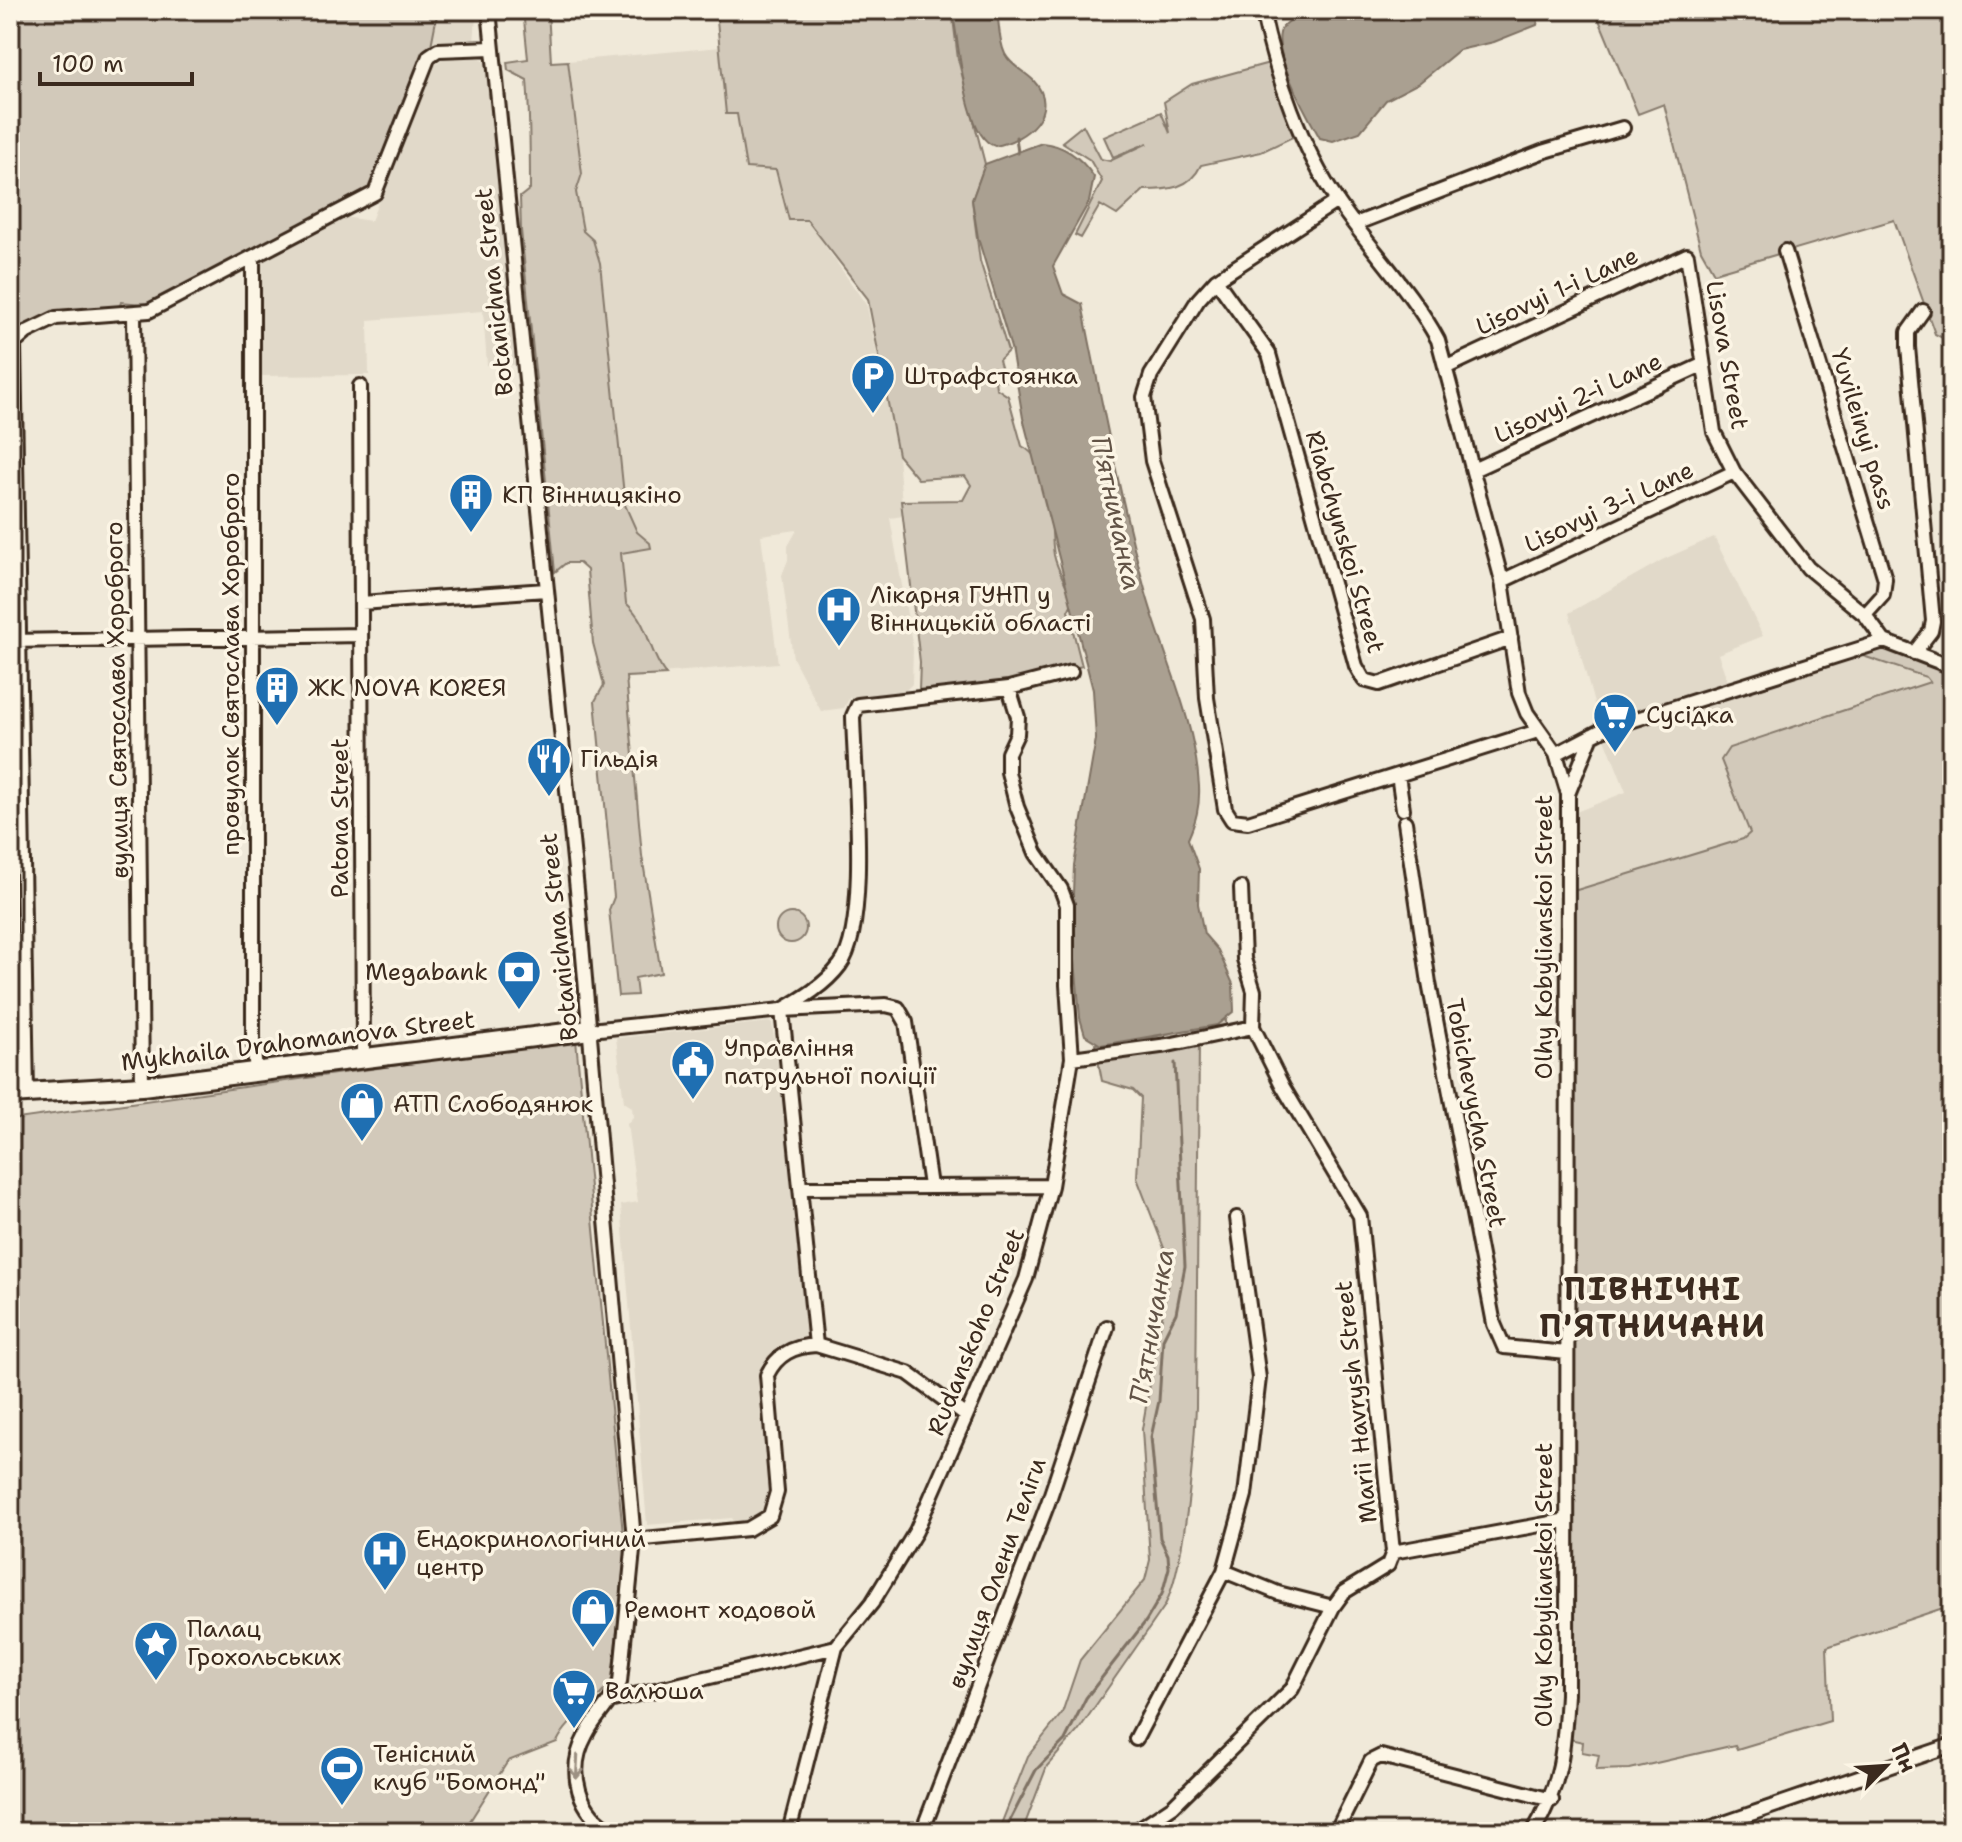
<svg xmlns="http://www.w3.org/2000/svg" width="1962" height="1842" font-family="'Shantell Sans',sans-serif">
	<rect width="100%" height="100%" fill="#f0e9d9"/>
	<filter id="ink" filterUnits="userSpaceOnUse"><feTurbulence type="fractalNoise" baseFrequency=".0125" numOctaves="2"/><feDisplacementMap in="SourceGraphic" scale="16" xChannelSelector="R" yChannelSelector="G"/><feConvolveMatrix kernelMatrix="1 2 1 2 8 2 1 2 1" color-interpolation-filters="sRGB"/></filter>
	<g filter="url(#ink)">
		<path fill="#e1d9c9" d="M438,10H483L484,15L476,17L474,43L432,41Z
			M721,47L726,113L737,114L746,167L776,170L789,220H807L867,306L898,456L903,516L890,518L913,648L912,684L905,691L850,697L844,708L821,711L793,658L782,575L788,560V546L797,530L761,535L778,663L626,676L612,554L650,548L637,532L625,505L600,263L583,232L576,192L582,174L568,61Z
			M467,52L477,55L488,65L518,365H487L483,311L368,320L369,375L258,376L260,263L265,256L344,217L371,221L428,71L448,54Z
			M1714,537L1763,636L1718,654L1728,682L1607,722L1595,707L1569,613L1662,560Z
			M1860,655L1926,677L1930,682L1721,761L1750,833L1743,839L1572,891L1576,812L1626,792L1604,736Z
			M768,1022L772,1023L791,1155L809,1335L783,1347L761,1365L771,1490L768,1508L736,1525L732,1518L647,1525L621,1205L638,1202L627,1124L633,1117L632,1107L624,1102L616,1038Z"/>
		<path fill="#d2c9ba" stroke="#867a6c" stroke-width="2" d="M10,10H438L429,56L375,193L155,305L121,302L118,312L56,318L10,347Z
			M523,10H548L551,62L568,61L582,174L576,192L583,231L593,240L600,263L625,505L637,532L650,543L651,548L621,553L626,603C651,626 646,648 666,675L626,677L642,856L661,973L635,978L637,995L618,996L609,910L614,897L595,701L604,685L593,643L587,570L579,563H566L555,572L521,230L520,197L530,189C530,152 530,117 527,80L508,70L507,62L528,59Z
			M716,10H952L958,59L985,164L972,200L980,261L1008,351L999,360L1005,381L995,380L996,388L1008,396L1022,446C1059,468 1048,519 1054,555C1057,570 1068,587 1073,601L1068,611L1082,666C1027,681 975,689 919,690L920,662L901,501L963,500L971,485L965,476L918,479L898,455L868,299L807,220H789L776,170L746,168L737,114H726Z
			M1595,10H1952V343L1935,334L1894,220L1714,273L1701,250L1664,104L1638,114Z
			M1273,62L1303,132L1261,152L1201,165C1190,189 1168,190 1144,190L1117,215L1100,205L1081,238L1075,235L1102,181L1090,160L1062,142L1083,125L1101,159L1110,161L1148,143L1113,157L1104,137L1161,112L1170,133L1164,102L1192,84Z
			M1886,647L1952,670V1605L1827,1647L1830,1721L1737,1749L1735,1745L1630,1769L1596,1770L1599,1755L1582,1752L1583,1742L1565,1738L1567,893L1743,839L1750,833L1721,760L1729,748L1930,682L1926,677L1860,655Z
			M776 928a15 15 0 1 1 30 0a15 15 0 1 1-30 0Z
			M1226,1020V1032L1199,1039L1196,1407C1194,1453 1185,1569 1164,1607L1078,1731L1047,1766L1022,1832H998L1028,1756L1062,1713L1080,1660L1145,1580L1150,1560L1142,1429L1171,1266L1137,1178L1141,1098L1133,1090L1102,1081L1095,1044L1149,1038Z
			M576,1040L625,1555L612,1679C598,1705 570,1715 557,1742L508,1761L463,1832H10V1120Z"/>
		<path fill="#aaa091" stroke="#7e7163" stroke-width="2" d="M952,10H997C999,24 999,42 1005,54C1011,66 1024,71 1033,80C1062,111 1025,141 995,146C964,138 959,38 952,10Z
			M1315,10H1349L1361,18L1379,10H1540L1537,25L1494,42L1459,50L1419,83L1386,100L1360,132L1333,141L1320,138C1308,117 1269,49 1282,28C1288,19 1305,14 1315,10Z
			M1042,143C1065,145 1082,159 1094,177L1089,202L1053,266L1063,294L1082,304C1101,398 1119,493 1144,586C1161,652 1195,716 1199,786C1200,806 1196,821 1188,839L1199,869L1198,904L1204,934L1218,950L1233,984L1234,1011L1217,1025L1101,1045L1085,1035L1080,1018L1072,924L1074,865L1096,739L1093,690L1023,418L1011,348L978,238L972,200L985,164Z"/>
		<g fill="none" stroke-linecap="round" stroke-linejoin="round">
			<path stroke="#7e7163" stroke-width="3" d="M1016,137L1018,153
				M1004,1832L1036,1770L1065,1740L1086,1698L1146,1621L1162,1594L1169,1568L1168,1555L1160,1538L1151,1437L1159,1401L1163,1339L1176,1313L1185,1266L1175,1063"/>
			<g stroke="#3b2a1e" stroke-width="18">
				<path id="street" d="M489,10L579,910L634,1540L620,1682C612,1703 596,1715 586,1735C566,1771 578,1814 615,1832
					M1262,10C1275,72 1302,150 1338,202C1370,249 1411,290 1438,340L1502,581L1519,693L1527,713L1556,754L1568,794L1567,1694C1564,1750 1562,1783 1533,1832
					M1337,201L1216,280L1198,300L1151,375L1144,397L1152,461L1203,619L1207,698L1225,809L1232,820L1248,822L1538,731
					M1355,224L1542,152L1623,128
					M1785,251L1885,579L1883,595L1865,615
					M253,258V1043L256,1070
					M1216,280L1269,354L1356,666L1364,680L1379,684L1511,638
					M134,314L142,1086
					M14,343L27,1094
					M10,347L27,332L56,318L149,311L375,193L429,56L438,50L492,48
					M1447,367L1687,255L1714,432L1734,472L1808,568L1865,615L1884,641
					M360,386L363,1057
					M1473,470L1702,365
					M1502,581L1734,472
					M361,603L546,590
					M10,641L361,635
					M1884,641L1952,667
					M1914,653L1931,631L1933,621L1908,347V332L1923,311
					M1556,754L1602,730L1884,641
					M1398,775L1403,809
					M1568,794L1592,735
					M1405,822L1429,983L1494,1324L1504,1347L1567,1353
					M782,1010C803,998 825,985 840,965C870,927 854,770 853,716L858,705L1009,688L1071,672
					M782,1010L816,1345L908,1373L966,1416
					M590,1030L782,1010L886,1005L898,1008L906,1022L930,1186
					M1072,1058L1168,1045L1253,1027
					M803,1188L1051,1186
					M634,1540L748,1529L770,1516L777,1492L767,1375C777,1354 794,1346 816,1345
					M1393,1552L1567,1520
					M1224,1571L1278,1593L1333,1607
					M613,1700L836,1647
					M1136,1739L1224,1571L1245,1495L1259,1378L1237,1218
					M789,1832L836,1647L872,1603L916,1531L1026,1279L1051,1186L1072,1058L1067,985V905L1061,889L1036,853L1017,807L1008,772V753L1017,734L1018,717L1009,688
					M922,1832L1048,1503L1107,1327
					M1134,1832L1173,1806L1292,1689L1333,1607L1344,1592L1388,1565L1393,1552L1360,1216L1283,1087L1253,1027L1254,991L1244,959L1241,888
					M1336,1832L1371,1761L1381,1756L1552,1800
					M1698,1832L1952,1745"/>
			</g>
			<g stroke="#3b2a1e" stroke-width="24">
				<path id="secondary" d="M10,1094L142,1086L590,1030"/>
			</g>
			<use href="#street" stroke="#fcf5e5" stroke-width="12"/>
			<use href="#secondary" stroke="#fcf5e5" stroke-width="18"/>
		</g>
		<defs><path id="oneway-shaft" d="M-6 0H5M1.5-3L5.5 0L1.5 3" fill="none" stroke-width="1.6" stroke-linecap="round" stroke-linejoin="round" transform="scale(2)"/></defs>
		<use stroke="#9c9082" href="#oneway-shaft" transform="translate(577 1767) rotate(93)"/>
	</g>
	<defs>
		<g id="parking-pin" transform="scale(2.3)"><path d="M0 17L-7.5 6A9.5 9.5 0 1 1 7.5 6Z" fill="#1f6fb2" stroke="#fcf5e5"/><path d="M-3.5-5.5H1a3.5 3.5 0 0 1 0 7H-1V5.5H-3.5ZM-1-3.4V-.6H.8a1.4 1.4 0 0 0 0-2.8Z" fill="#fff"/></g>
		<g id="building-pin" transform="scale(2.3)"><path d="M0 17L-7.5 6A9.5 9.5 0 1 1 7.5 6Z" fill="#1f6fb2" stroke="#fcf5e5"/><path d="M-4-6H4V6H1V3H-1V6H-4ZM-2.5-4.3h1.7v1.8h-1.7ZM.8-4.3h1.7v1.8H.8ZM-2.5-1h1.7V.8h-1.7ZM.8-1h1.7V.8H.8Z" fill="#fff"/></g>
		<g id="hospital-pin" transform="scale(2.3)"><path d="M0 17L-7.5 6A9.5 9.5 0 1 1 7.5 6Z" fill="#1f6fb2" stroke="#fcf5e5"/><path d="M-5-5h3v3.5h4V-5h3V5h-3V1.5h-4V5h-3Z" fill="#fff"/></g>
		<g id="supermarket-pin" transform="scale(2.3)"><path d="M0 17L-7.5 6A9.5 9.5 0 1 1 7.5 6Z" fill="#1f6fb2" stroke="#fcf5e5"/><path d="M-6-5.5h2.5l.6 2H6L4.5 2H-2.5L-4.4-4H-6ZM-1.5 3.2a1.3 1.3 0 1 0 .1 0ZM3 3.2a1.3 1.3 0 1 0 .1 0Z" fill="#fff"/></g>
		<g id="restaurant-pin" transform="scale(2.3)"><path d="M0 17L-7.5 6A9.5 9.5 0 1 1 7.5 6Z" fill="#1f6fb2" stroke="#fcf5e5"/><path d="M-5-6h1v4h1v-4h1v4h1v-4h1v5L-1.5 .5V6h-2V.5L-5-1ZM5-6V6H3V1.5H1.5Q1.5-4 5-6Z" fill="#fff"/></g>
		<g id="bank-pin" transform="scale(2.3)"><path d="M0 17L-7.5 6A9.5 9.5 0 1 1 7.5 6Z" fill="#1f6fb2" stroke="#fcf5e5"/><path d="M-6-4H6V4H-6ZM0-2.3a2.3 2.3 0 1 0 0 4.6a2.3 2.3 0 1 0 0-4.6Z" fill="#fff"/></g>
		<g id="civic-pin" transform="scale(2.3)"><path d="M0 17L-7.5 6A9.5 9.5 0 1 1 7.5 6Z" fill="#1f6fb2" stroke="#fcf5e5"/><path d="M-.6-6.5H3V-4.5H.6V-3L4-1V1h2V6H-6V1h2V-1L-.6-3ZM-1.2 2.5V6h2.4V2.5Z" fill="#fff"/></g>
		<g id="shop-pin" transform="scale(2.3)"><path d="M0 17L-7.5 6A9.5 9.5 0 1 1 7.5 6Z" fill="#1f6fb2" stroke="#fcf5e5"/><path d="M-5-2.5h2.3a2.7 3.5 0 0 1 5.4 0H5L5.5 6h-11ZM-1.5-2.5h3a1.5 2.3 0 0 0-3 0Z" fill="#fff"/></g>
		<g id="sight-pin" transform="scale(2.3)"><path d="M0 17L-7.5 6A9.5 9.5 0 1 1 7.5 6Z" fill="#1f6fb2" stroke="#fcf5e5"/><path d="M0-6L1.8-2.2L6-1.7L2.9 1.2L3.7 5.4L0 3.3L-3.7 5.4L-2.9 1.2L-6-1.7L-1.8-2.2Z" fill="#fff"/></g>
		<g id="stadium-pin" transform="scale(2.3)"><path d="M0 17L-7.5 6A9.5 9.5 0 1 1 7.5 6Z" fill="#1f6fb2" stroke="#fcf5e5"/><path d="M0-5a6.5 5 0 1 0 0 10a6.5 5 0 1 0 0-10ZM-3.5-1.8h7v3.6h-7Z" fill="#fff"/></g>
	</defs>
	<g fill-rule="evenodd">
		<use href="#parking-pin" x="873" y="376"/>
		<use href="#building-pin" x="471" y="495"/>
		<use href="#hospital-pin" x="839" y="609"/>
		<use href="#building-pin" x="277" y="688"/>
		<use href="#supermarket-pin" x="1615" y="715"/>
		<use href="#restaurant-pin" x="549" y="759"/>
		<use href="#bank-pin" x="519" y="972"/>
		<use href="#civic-pin" x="693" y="1062"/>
		<use href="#shop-pin" x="362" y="1104"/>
		<use href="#hospital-pin" x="385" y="1553"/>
		<use href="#shop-pin" x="593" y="1610"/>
		<use href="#sight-pin" x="156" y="1643"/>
		<use href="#supermarket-pin" x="574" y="1691"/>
		<use href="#stadium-pin" x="342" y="1768"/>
	</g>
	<g text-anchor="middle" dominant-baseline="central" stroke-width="7" stroke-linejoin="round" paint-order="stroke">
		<g font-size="24" fill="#3b2a1e" stroke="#fcf5e5">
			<text transform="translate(1557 291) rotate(-25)">Lisovyi 1-i Lane</text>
			<text transform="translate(494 292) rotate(-96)">Botanichna Street</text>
			<text transform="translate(1727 355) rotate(80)">Lisova Street</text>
			<text transform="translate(1578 398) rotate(-25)">Lisovyi 2-i Lane</text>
			<text transform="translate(1863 429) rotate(73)">Yuvileinyi pass</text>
			<text transform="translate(1609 507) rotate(-25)">Lisovyi 3-i Lane</text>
			<text transform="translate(1345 542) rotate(74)">Riabchynskoi Street</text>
			<text transform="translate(231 664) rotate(-90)">провулок Святослава Хороброго</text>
			<text transform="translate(117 700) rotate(-91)">вулиця Святослава Хороброго</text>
			<text transform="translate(340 818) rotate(-90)">Patona Street</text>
			<text transform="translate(559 937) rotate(-96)">Botanichna Street</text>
			<text transform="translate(1544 937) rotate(-90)">Olhy Kobylianskoi Street</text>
			<text transform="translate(298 1041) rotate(-7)">Mykhaila Drahomanova Street</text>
			<text transform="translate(1476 1113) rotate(79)">Tobichevycha Street</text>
			<text transform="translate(976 1332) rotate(-68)">Rudanskoho Street</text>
			<text transform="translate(1356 1402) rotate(-96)">Marii Havrysh Street</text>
			<text transform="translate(997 1573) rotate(-70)">вулиця Олени Теліги</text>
			<text transform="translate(1544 1585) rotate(-90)">Olhy Kobylianskoi Street</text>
		</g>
		<g font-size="24" fill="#3b2a1e" stroke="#fcf5e5" text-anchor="start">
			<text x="904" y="376">Штрафстоянка</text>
			<text x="502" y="495">КП Вінницякіно</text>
			<text x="870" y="595">Лікарня ГУНП у<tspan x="870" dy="28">Вінницькій області</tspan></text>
			<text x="308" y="688">ЖК NOVA KOREЯ</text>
			<text x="1646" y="715">Сусідка</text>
			<text x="580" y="759">Гільдія</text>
			<text x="488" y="972" text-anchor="end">Megabank</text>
			<text x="724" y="1048">Управління<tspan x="724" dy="28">патрульної поліції</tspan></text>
			<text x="393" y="1104">АТП Слободянюк</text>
			<text x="416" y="1539">Ендокринологічний<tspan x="416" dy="28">центр</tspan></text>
			<text x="624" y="1610">Ремонт ходовой</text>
			<text x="187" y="1629">Палац<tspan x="187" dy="28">Грохольських</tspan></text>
			<text x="605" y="1691">Валюша</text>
			<text x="373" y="1754">Тенісний<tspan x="373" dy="28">клуб "Бомонд"</tspan></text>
		</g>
		<g font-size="26" font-style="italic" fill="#625346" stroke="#fcf5e5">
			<text transform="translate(1117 513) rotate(78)">П'ятничанка</text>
			<text transform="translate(1151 1326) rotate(-80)">П'ятничанка</text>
		</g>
		<g font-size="32" font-weight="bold" letter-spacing="2" fill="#3b2a1e" stroke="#fcf5e5">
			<text x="1653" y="1288">ПІВНІЧНІ<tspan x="1653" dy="37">П'ЯТНИЧАНИ</tspan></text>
		</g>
	</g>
	<rect width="1962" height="1842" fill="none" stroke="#fcf5e5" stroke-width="40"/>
	<rect x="20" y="20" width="1922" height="1802" fill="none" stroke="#3b2a1e" stroke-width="3" filter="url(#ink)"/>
	<g transform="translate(1886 1766) rotate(65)" stroke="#fcf5e5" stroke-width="6" paint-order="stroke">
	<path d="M0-6L14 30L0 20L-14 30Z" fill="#3b2a1e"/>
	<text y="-12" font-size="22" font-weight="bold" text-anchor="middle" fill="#3b2a1e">Пн</text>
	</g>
	<path d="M40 72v12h152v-12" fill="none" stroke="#3b2a1e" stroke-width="4"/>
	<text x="52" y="72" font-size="24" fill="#3b2a1e" stroke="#fcf5e5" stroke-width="6" paint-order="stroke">100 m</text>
</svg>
